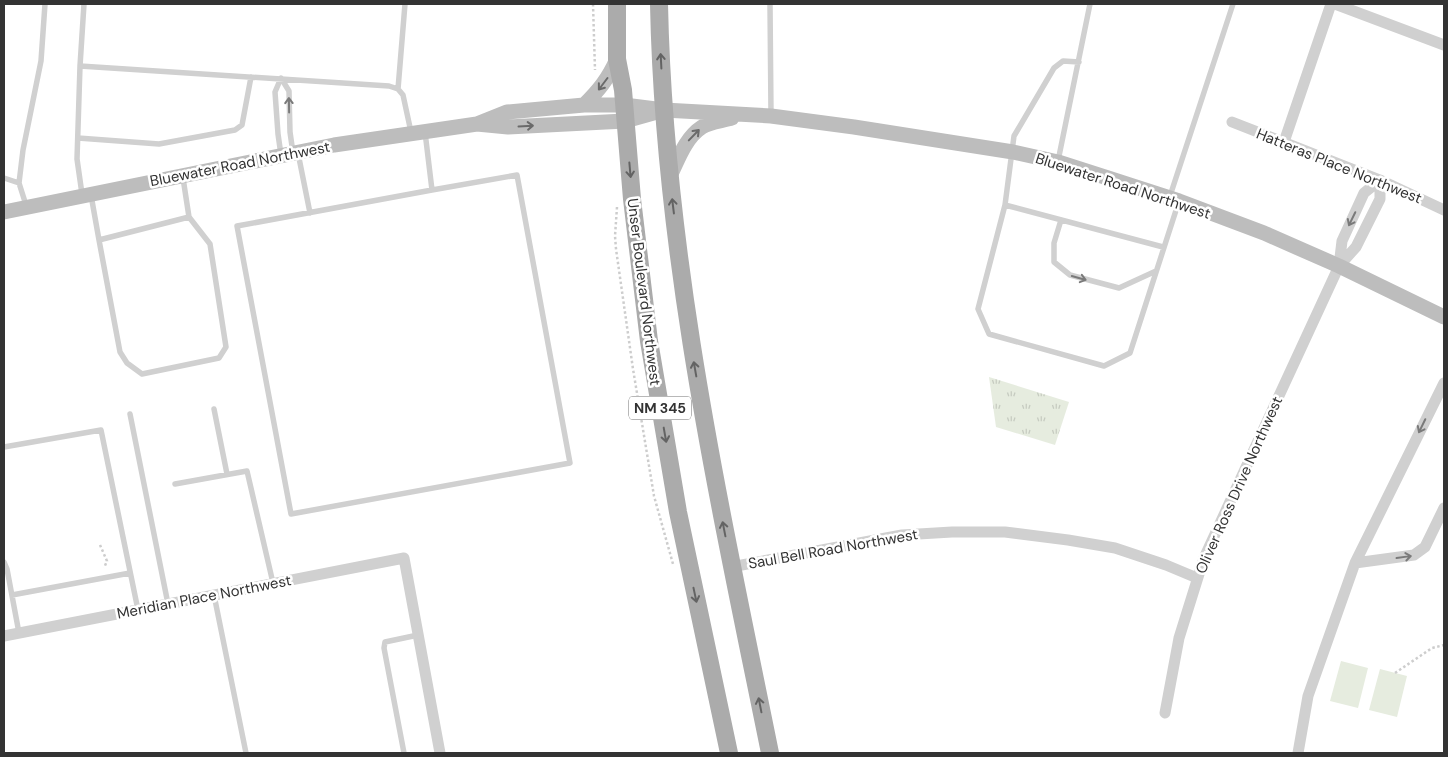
<svg xmlns="http://www.w3.org/2000/svg" width="1448" height="757" font-family="'DM Sans',sans-serif">
	<defs>
		<pattern id="grass-tufts" width="24" height="20" patternUnits="userSpaceOnUse" patternTransform="scale(1.25)"><rect width="24" height="20" fill="#e6ecdf"/><path d="M3 7l-1-3M5 7V3M7 7l1-3M15 17l-1-3M17 17v-4M19 17l1-3" fill="none" stroke="#c6cbc0"/></pattern>
	</defs>
	<rect width="100%" height="100%" fill="#fff"/>
	<path fill="url(#grass-tufts)" d="M989,377L1069,402L1055,445L996,427Z"/>
	<path fill="#e6ecdf" d="M1341,661L1368,668L1358,708L1330,701Z
		M1380,669L1407,676L1397,717L1369,710Z"/>
	<g fill="none" stroke-linecap="round" stroke-linejoin="round">
		<path stroke="#cdcdcd" stroke-width="2.5" stroke-dasharray="2.5 2.5" stroke-linecap="butt" d="M593,4L595,70
			M617,207L615,236L616,249L633,369L654,496L673,564
			M100,545L107,561L104,568
			M1395,673L1432,648L1444,645"/>
		<path stroke="#d0d0d0" stroke-width="5.5" d="M770,4L771,114
			M80,66L84,4
			M398,89L405,4
			M425,132L432,190L237,226L291,514L570,463L517,175L432,190
			M78,138L159,144L235,130L242,125L251,77
			M298,153L310,213
			M281,155L278,134L275,92L281,78L289,91L290,132L293,153
			M1058,161L1090,4
			M4,178L19,183L26,205
			M19,183L23,150L41,61L45,4
			M82,194L77,159L80,66L389,86L398,89L403,95L411,132
			M91,195L99,240L189,217L183,178
			M1170,196L1233,4
			M1005,205L1014,136L1054,68L1063,61L1079,62
			M1061,220L1054,243V262L1070,275L1119,288L1156,271
			M99,240L120,352L127,363L142,374L219,358L226,347L210,244L189,217
			M1163,247L1005,205L978,309L989,334L1104,366L1130,353L1179,201
			M214,409L227,474
			M130,414L168,604
			M4,447L101,430L138,610
			M175,484L247,471L273,583
			M4,562L7,569L19,633
			M12,595L130,573
			M214,595L246,753
			M404,753L384,648L385,642L418,635"/>
		<path stroke="#d0d0d0" stroke-width="11" d="M1335,4L1444,45
			M1232,122L1380,180L1444,210
			M1284,142L1331,4
			M1339,266L1342,241L1364,193L1380,180
			M1355,563L1414,555L1425,547L1444,508
			M731,567L902,535L952,532H1005L1068,540L1115,548L1166,565L1197,578
			M4,636L404,558L440,753
			M1165,713L1179,638L1204,558L1339,266L1356,247L1380,199V180
			M1298,753L1308,696L1355,563L1444,383"/>
		<path stroke="#bdbdbd" stroke-width="15" d="M584,105C599,90 608,79 617,59
			M477,124L507,112L584,105H624L664,110L771,116L854,127L1013,152L1058,162L1111,179L1179,201L1264,233L1339,266L1444,317
			M670,176C678,160 685,138 702,127C710,122 723,121 732,118
			M4,212L334,145L477,124L508,127L625,121L657,112"/>
		<path stroke="#ababab" stroke-width="18" d="M617,4V59L623,90L632,199L649,341L678,512L729,753
			M659,4C664,257 720,506 770,753"/>
	</g>
	<defs><path id="oneway-shaft" d="M-6 0H5M1.5-3L5.5 0L1.5 3" fill="none" stroke-width="1.6" stroke-linecap="round" stroke-linejoin="round" transform="scale(1.25)"/></defs>
	<g stroke="#636363">
		<use href="#oneway-shaft" transform="translate(661 61) rotate(-93)"/>
		<use href="#oneway-shaft" transform="translate(630 170) rotate(85)"/>
		<use href="#oneway-shaft" transform="translate(673 206) rotate(-97)"/>
		<use href="#oneway-shaft" transform="translate(695 369) rotate(-100)"/>
		<use href="#oneway-shaft" transform="translate(665 435) rotate(80)"/>
		<use href="#oneway-shaft" transform="translate(724 529) rotate(-101)"/>
		<use href="#oneway-shaft" transform="translate(695 595) rotate(78)"/>
		<use href="#oneway-shaft" transform="translate(760 705) rotate(-101)"/>
	</g>
	<g stroke="#6a6a6a">
		<use href="#oneway-shaft" transform="translate(603 84) rotate(127)"/>
		<use href="#oneway-shaft" transform="translate(526 126) rotate(-3)"/>
		<use href="#oneway-shaft" transform="translate(694 135) rotate(-46)"/>
	</g>
	<g stroke="#7a7a7a">
		<use href="#oneway-shaft" transform="translate(289 105) rotate(-91)"/>
		<use href="#oneway-shaft" transform="translate(1352 219) rotate(116)"/>
		<use href="#oneway-shaft" transform="translate(1079 278) rotate(16)"/>
		<use href="#oneway-shaft" transform="translate(1422 426) rotate(116)"/>
		<use href="#oneway-shaft" transform="translate(1404 557) rotate(-8)"/>
	</g>
	<g text-anchor="middle" dominant-baseline="central" stroke-width="5" stroke-linejoin="round" paint-order="stroke">
		<rect fill="#fff" stroke="#707070" stroke-width="1" x="629" y="396.5" width="62" height="23" rx="4"/>
		<g font-size="14" font-weight="bold" fill="#333">
			<text x="660" y="408">NM 345</text>
		</g>
		<g font-size="15" fill="#333" stroke="#fff">
			<text transform="translate(240 164) rotate(-11)">Bluewater Road Northwest</text>
			<text transform="translate(1339 166) rotate(22)">Hatteras Place Northwest</text>
			<text transform="translate(1123 186) rotate(18)">Bluewater Road Northwest</text>
			<text transform="translate(644 292) rotate(83)">Unser Boulevard Northwest</text>
			<text transform="translate(1239 485) rotate(-66)">Oliver Ross Drive Northwest</text>
			<text transform="translate(833 549) rotate(-10)">Saul Bell Road Northwest</text>
			<text transform="translate(204 597) rotate(-11)">Meridian Place Northwest</text>
		</g>
	</g>
	<rect width="1448" height="757" fill="none" stroke="#333333" stroke-width="10"/>
</svg>
